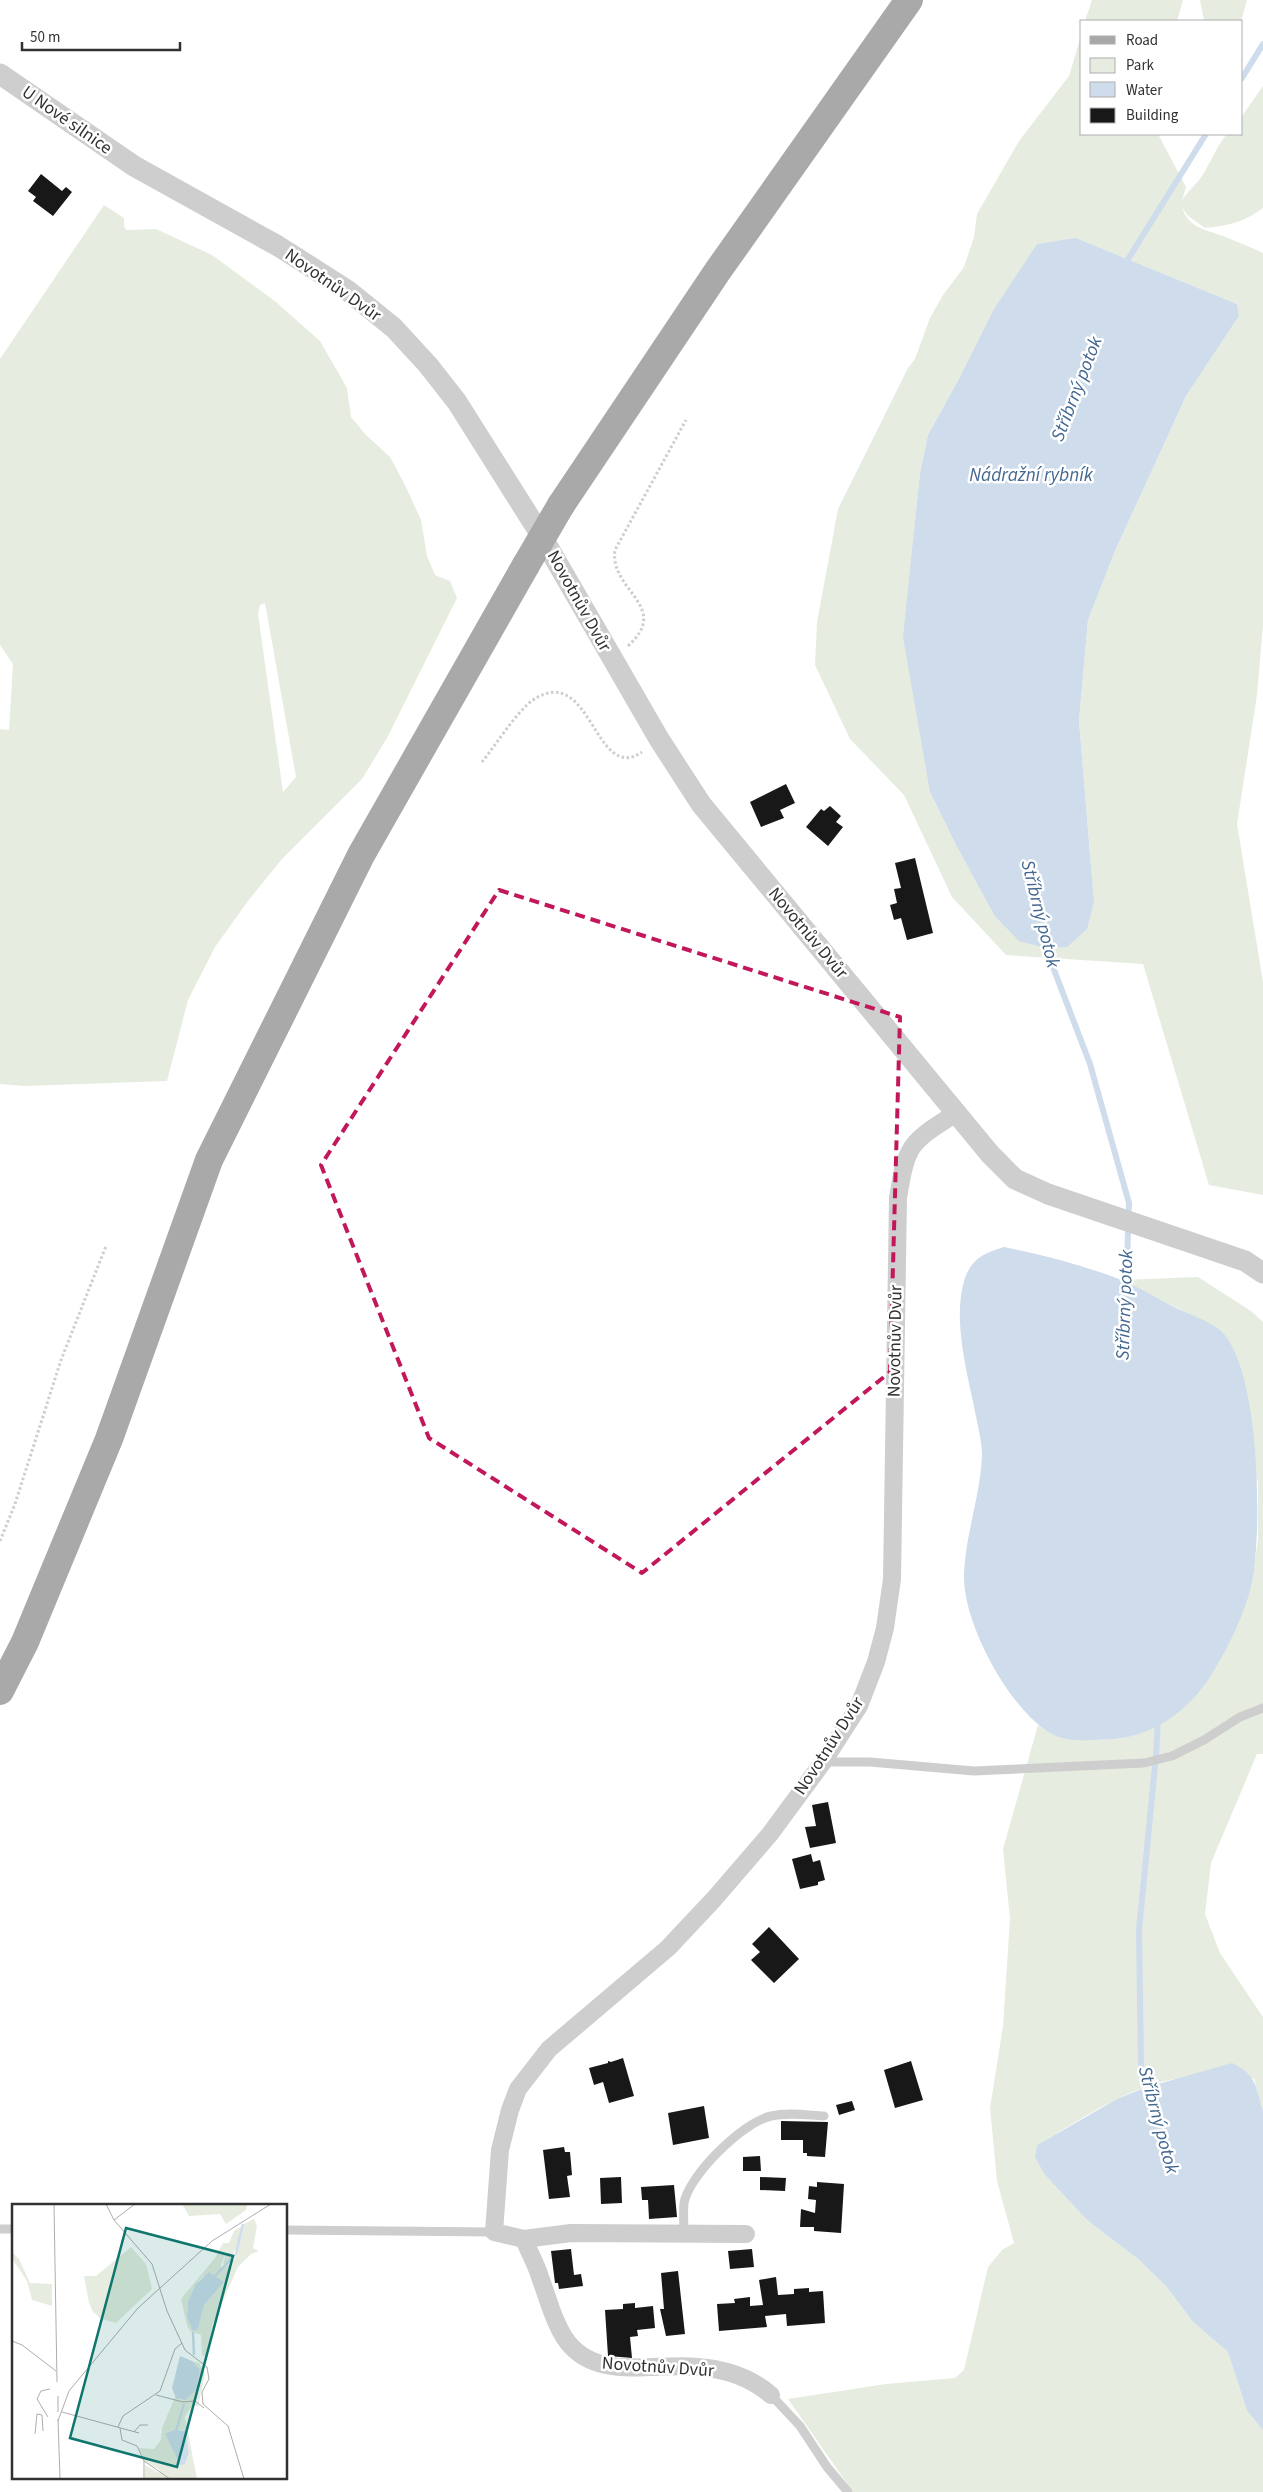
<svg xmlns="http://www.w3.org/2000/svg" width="1263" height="2492" font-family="'Source Sans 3',sans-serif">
	<rect width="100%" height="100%" fill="#fff"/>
	<path fill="#e6ede0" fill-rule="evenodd" d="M1092,0H1183L1177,21H1085Z
		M1200,0H1247L1241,21H1204Z
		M1082,33V134H1158L1186,187L1182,201C1187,191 1196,185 1202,176C1211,162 1216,147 1227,134H1242V116L1263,86V208C1242,223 1230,225 1205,228L1188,216L1182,208C1190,229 1205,229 1223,236C1236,241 1250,247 1263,253V625L1257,695L1237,824L1263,982V1195L1209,1185L1143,964L1006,955L952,897L904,795L850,739L815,665L817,622L838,509L908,368L915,359L930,318L943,295L964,267L974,237L977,214L1019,141L1069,76ZM1076,238L1237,304L1239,316L1186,396L1115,551L1088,620L1079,721L1094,902L994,915L956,845L930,792L914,535L920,473L928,435L961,375Z
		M104,205L124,218V226L126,230L156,229L212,255L276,302L320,341L347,388L351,417L366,435L390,457L405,485L421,520L427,556L435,575L450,581L457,598L387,738L362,779L282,859L248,901L215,947L188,1000L167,1081L23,1086L0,1084V729L9,730L13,664L0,645V359ZM265,603L296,777L283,792L258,614L260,605Z
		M1198,1277L1251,1311L1263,1322V1754H1257L1211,1863L1205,1914L1220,1953L1263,2017V2111L1254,2079C1230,2078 1204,2075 1181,2078C1128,2086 1082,2119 1037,2145L1045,2175L1087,2220L1138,2259L1166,2286L1193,2322L1228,2352L1247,2411L1263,2430V2492H853L788,2399L886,2384L955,2378L964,2370L988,2267L1002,2250L1014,2243L997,2181L990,2108L1003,2026L1010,1919L1003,1849L1038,1725C1070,1744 1089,1741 1124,1738L1251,1587L1258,1540V1483L1220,1330L1122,1280Z"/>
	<path fill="#cedcec" d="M1076,238L1237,304L1239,316L1186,396L1115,551L1088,620L1079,721L1094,902L1087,929L1067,947L1045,948L1019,941L994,915L956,845L930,792L903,637L920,473L928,435L961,375L994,309L1037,244Z
		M1004,1247C1043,1255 1082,1265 1119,1279C1139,1287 1159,1299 1178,1309C1191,1315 1209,1321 1220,1330C1261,1366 1263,1536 1251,1587C1243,1617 1229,1646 1213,1672C1192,1708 1155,1736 1113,1739C1094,1740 1071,1743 1054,1735C1011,1713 965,1627 964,1579C964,1538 981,1495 982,1454C982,1443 979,1432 977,1421C969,1378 951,1320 965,1278C972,1258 985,1253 1004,1247Z
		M1232,2063C1256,2074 1256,2087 1263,2111V2430L1247,2411L1228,2352L1193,2322L1166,2286L1138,2259L1087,2220L1045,2175L1035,2157L1037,2145L1117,2099L1144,2088Z"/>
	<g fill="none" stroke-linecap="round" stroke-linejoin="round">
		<path stroke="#cedcec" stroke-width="6" d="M1242,78L1263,44
			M1125,264L1206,134
			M1043,941L1090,1064L1129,1203L1126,1289
			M1156,1755L1158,1719
			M1149,2094L1141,2066L1139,1930L1155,1766"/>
	</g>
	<path fill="#181818" d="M41,174L62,191L66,187L72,192L53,216L33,201L36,197L28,191Z
		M786,784L795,803L780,810L784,818L761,827L750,802Z
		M830,806L841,816L836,822L843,827L828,846L806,827L821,809L824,811Z
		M915,858L933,933L907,940L901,918L894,920L890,905L897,903L894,889L901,888L895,863Z
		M828,1802L836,1843L810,1848L805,1827L816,1826L812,1805Z
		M811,1854L813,1862L820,1860L825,1880L818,1882V1885L800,1889L792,1859Z
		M769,1927L799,1959L774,1983L751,1960L760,1952L752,1944Z
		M623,2058L634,2096L609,2103L603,2082L594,2085L589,2068L608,2063V2061L611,2062Z
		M911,2061L923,2100L895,2108L884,2070Z
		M852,2101L855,2110L839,2115L836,2105Z
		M704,2106L709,2138L673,2145L668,2113Z
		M781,2121L828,2122L825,2157L807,2156V2153H803V2140H781Z
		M564,2147L565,2152H570L572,2175L567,2176L570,2197L549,2199L543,2150Z
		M760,2156L761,2171H743V2157Z
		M621,2177L622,2203L601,2204L600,2178Z
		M760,2177L786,2178L785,2191L760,2190Z
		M817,2182L844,2184L841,2233L814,2231V2227H800L801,2209L815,2213L816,2200L808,2199L809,2186L817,2187Z
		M674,2185L677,2217L649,2219L648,2200H642L641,2187Z
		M571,2249L574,2275L581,2274L583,2286L559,2289L558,2283H555L551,2251Z
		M752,2249L754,2267L730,2269L728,2251Z
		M678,2271L685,2334L666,2336L660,2309H664L661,2273Z
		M776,2277L778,2295L794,2294V2289L809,2288V2292L823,2291L825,2323L787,2326L786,2314L765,2316L767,2327L719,2331L717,2304L735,2303L734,2299L750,2297V2306L763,2305L759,2280Z
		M635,2303V2308L653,2306L655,2328L637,2330L638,2336L630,2337L632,2358L608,2356L605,2310L623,2309V2304Z"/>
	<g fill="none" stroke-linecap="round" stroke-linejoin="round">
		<path stroke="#cecece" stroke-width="3" stroke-dasharray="2.5 2.5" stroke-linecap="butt" d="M628,646C672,606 609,591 615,550L686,420
			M482,762C495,746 518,710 533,700C592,661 594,785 642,752
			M0,1541L15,1504L61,1360L106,1246"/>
		<path stroke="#cecece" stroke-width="9" d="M823,1762H870L974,1771L1144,1763L1172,1756L1204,1740L1240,1717L1263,1708
			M0,2229H14
			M286,2230L494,2232
			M684,2233C684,2224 683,2212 684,2203C689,2175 743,2122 771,2116C788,2112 806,2115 824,2116
			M771,2395L800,2426L827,2467L848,2492"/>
		<path stroke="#cecece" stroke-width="18" d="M746,2234L571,2233L524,2239L494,2232L500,2150L510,2110L518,2089L549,2049L668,1948L714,1899L770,1834L823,1762L859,1706L876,1662L885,1628L892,1579L898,1198C901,1182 902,1165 910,1151C918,1135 942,1123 956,1113
			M524,2239C529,2252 536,2264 540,2277C548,2298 552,2318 564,2337C593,2383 654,2362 698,2367C726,2369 750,2377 771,2395"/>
		<path stroke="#cecece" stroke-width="21" d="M0,74L134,166L278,246L347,290L394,328L428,365L457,402L544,540L659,739L701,804L990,1154L1015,1179L1048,1194L1245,1261L1263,1273"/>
		<path stroke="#a9a9a9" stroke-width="28" d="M561,505L717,272L909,0
			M0,1691L25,1642L109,1439L209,1160L361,855L526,565"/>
		<path stroke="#a9a9a9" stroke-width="28" d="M526,565L561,505"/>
	</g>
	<path fill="none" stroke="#c2185b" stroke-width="4" stroke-dasharray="10 6" stroke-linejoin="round" d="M499,890L900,1017L890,1372L642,1573L429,1438L321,1165Z"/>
	<g text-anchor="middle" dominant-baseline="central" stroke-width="5" stroke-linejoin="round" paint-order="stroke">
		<g font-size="18" fill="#313131" stroke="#fff">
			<text transform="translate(67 120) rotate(35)">U Nové silnice</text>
			<text transform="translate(333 285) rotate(35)">Novotnův Dvůr</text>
			<text transform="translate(579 601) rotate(61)">Novotnův Dvůr</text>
			<text transform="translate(808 933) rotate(50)">Novotnův Dvůr</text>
			<text transform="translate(895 1341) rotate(-89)">Novotnův Dvůr</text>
			<text transform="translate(829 1746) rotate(-57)">Novotnův Dvůr</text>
			<text transform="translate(658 2367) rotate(4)">Novotnův Dvůr</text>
		</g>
		<g font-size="19" font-style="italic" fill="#426791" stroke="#fff">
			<text transform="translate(1077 389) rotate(-69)">Stříbrný potok</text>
			<text x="1031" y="475">Nádražní rybník</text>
			<text transform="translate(1040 914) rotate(76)">Stříbrný potok</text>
			<text transform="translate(1125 1305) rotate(-88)">Stříbrný potok</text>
			<text transform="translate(1158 2120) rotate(75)">Stříbrný potok</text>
		</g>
	</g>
	<g transform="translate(12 2204)">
		<rect width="275" height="275" fill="#fff"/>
		<path d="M170,0H235L234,6L214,20L208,10L177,12ZM242,15L245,22L241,44L247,47L239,50L226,63L200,121L195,153L190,151L189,131L178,127L175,121L169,95L203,54L211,39H217L222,27L230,22L225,43L214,61L211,59L216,45L209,60L210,66L219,59L225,51L232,20ZM191,72L212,78L192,101L186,125L175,112V106L181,84ZM119,43L134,60L140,85L104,119L89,115L81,108L77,99L72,72H84ZM0,48L7,55L18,79L40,80V102L20,96L15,77L1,56ZM180,157L187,159L193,170L186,203L181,200L173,213L185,275H133V261L147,269L148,266L133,258L127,244L142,245L149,236L150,224L163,193L170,196L184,186L188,166ZM172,226L177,249L173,260L165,255L154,228Z" fill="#e6ede0" fill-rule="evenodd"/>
		<path d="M197,68L212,78L192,101L186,125L181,127L175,112L176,98L183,81ZM168,152L180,157L188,166L184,186L173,196L164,194L160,184ZM164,226L173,227L177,249L173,260L168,261L153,229Z" fill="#cedcec"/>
		<path fill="none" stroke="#cedcec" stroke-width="2.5" d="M203,72L224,50L231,20M181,128L182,151M164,227L172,200"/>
		<path fill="none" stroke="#adadad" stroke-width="1" d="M42,0L45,178M94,0L102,16L140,60L155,107L173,146L195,163L197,175L190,188L191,200L216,222L232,275M102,16L123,0M0,137L10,141L44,167M144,191L171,198L183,197L192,204M46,192V208M50,208L127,229M36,213L25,195L29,187L38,185M46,215L48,275M46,217L57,187L126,104L200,37L259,0M106,223L111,212L148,187L163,145L170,139M108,224L110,236L125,242L132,257L158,275M122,228L128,221H136M23,230L25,210L30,211L31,227M132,257V275"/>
		<path fill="#0f766e" fill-opacity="0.15" stroke="#0f766e" stroke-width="2.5" d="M114,24L221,52L165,263L58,234Z"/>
		<rect width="275" height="275" fill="none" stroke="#313131" stroke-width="2.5"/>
	</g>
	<rect x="1080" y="20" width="162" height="115" fill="#ffffff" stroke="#adadad"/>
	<rect x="1090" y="36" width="25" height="8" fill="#a9a9a9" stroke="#adadad"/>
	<text x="1126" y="45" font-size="15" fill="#313131">Road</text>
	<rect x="1090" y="58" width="25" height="15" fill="#e6ede0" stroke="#adadad"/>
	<text x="1126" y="70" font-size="15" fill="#313131">Park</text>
	<rect x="1090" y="82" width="25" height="15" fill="#cedcec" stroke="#adadad"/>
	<text x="1126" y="95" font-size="15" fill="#313131">Water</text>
	<rect x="1090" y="108" width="25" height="15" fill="#181818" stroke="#adadad"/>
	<text x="1126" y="120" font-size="15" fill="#313131">Building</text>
	<path d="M22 42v8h158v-8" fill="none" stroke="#313131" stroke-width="2.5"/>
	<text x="30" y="42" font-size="15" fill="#313131" stroke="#ffffff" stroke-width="4" paint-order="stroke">50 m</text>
</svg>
